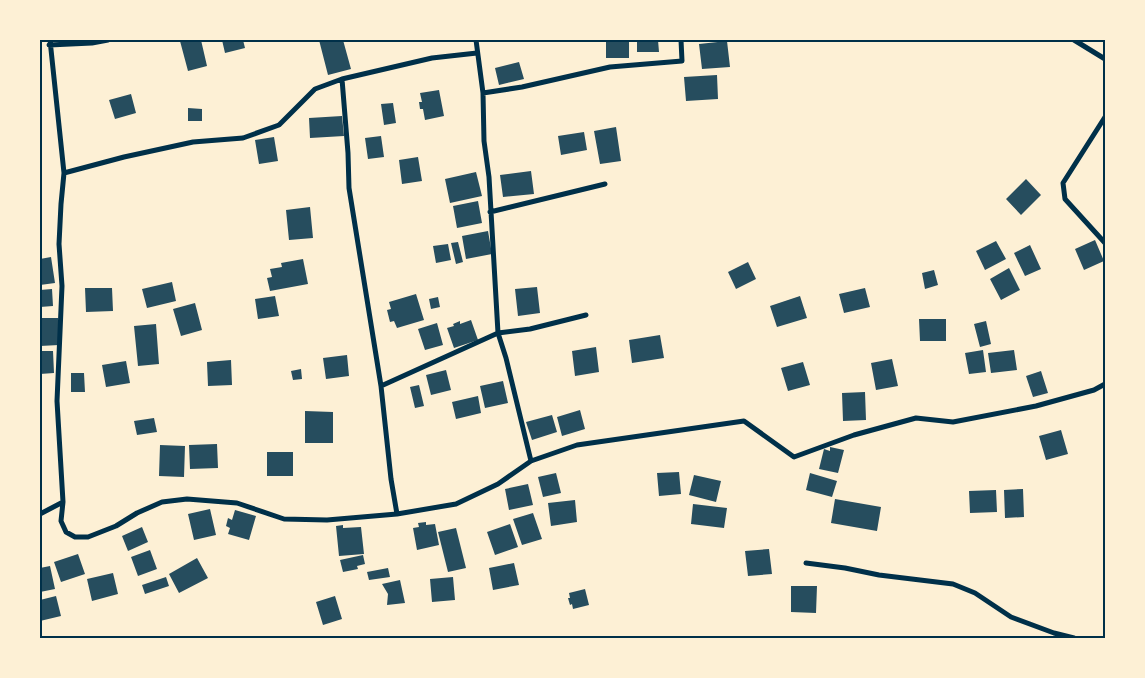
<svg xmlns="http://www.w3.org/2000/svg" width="1145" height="678" font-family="'Titillium Web',sans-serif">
	<rect width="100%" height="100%" fill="#fdf0d5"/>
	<path fill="#264d5e" d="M182,40H201L207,66L188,71L180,41Z
		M222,40H243L245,48L225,53Z
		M319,40H343L351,69L328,75Z
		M606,40H629V58H606Z
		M637,40H658L659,52H637Z
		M727,41L730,67L702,69L699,44Z
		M519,62L524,79L499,85L495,68Z
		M717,75L718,99L686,101L684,77Z
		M439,90L444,116L425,120L423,109H420L419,102H422L420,93Z
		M131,94L136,113L115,119L109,100Z
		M393,103L396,123L384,125L381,104Z
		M188,108L202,109V121H188Z
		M342,116L344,136L310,138L309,118Z
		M616,127L621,161L600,164L594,131Z
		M584,132L587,150L561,155L558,136Z
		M381,136L384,157L368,159L365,138Z
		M274,137L278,161L259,164L255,140Z
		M418,157L422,181L402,184L399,160Z
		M531,171L534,194L503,197L500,175Z
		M476,172L482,196L450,203L445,179Z
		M1026,179L1041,195L1021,215L1006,199Z
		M478,201L482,223L457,228L453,206Z
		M310,207L313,238L289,240L286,210Z
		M488,231L492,254L466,259L462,236Z
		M1095,240L1104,261L1084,270L1075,249Z
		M996,241L1006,259L985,270L976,251Z
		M458,242L463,262L456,264L451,243Z
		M448,244L451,260L436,263L433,246Z
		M1030,245L1041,269L1025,276L1014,253Z
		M51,257L55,283L40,285V259Z
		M303,259L308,284L270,291L267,278L272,277L270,269L282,267L281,263Z
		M748,262L756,279L736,289L728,272Z
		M1009,268L1020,290L1001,300L990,279Z
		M934,270L938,285L925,289L922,273Z
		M172,282L176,301L147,308L142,289Z
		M537,287L540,313L518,316L515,289Z
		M85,288H112L113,311L86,312Z
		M865,288L870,307L844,313L839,294Z
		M52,289L53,306L40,307V290Z
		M416,294L424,320L397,328L394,321L390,322L387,310L391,309L389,302Z
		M275,296L279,316L258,319L255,299Z
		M800,296L807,318L777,327L770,306Z
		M438,297L440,307L431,309L429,299Z
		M195,303L202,330L181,336L173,309Z
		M40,318H58L59,345L40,346Z
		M919,319H946V341H920Z
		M471,320L478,340L454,348L447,328L454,326L453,324L460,321V324Z
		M986,321L991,344L980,347L974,324Z
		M437,323L443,345L425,350L418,329Z
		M156,324L159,364L138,366L134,326Z
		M660,335L664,358L632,363L629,340Z
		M596,347L599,372L575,376L572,351Z
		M983,350L986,372L969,374L965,353Z
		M1014,350L1017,370L991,373L988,353Z
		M40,351H53L54,373L40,374Z
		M347,355L349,376L326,379L323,358Z
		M892,359L898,386L876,390L871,363Z
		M231,360L232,385L208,386L207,362Z
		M126,361L130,383L106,387L102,365Z
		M803,362L810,385L788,391L781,368Z
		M301,369L302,379L293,380L291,371Z
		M446,370L451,390L431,395L426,375Z
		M1041,371L1048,393L1033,397L1026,376Z
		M71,373H84L85,392H71Z
		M503,381L508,403L485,408L480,386Z
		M419,385L424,406L415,408L410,387Z
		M865,392L866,420L843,421L842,393Z
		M478,396L481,413L456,419L452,402Z
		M580,410L585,429L562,436L557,417Z
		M305,411L333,412V443H305Z
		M552,415L557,432L532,440L526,422Z
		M154,418L157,432L137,435L134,421Z
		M1061,430L1068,454L1046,460L1039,436Z
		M217,444L218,468L190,469L189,445Z
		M160,445L185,446L184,477L159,476Z
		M830,447L844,450L838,473L819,469L824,449L830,451Z
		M267,452H293V476H267Z
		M679,472L681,494L659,496L657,473Z
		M556,473L561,493L543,497L538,477Z
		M810,473L837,481L832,497L806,490Z
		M694,475L721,481L716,502L689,495Z
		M528,484L533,505L509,510L505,489Z
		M1023,489L1024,517L1005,518L1004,490Z
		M996,490L997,512L970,513L969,491Z
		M835,499L881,507L877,531L831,523Z
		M575,500L577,522L551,526L548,503Z
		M693,504L727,508L724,528L691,524Z
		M210,509L216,535L194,540L188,514Z
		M235,510L256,516L249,540L228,534L230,528L226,526L228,518L232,520Z
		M533,513L542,539L522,545L513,519Z
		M426,522V525L435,524L439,545L417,550L413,528L419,527L418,523Z
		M510,524L518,547L495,555L487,532Z
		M343,525V528L361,527L364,554L339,556L336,526Z
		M142,527L148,542L128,551L122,536Z
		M456,528L466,568L448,572L438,532Z
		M769,549L772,574L748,576L745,551Z
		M150,550L157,569L138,576L131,557Z
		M78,554L85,574L61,582L54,562Z
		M363,555L365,564L357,566L358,569L343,572L340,560Z
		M197,558L208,578L179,593L169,574Z
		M514,563L519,585L493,590L489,568Z
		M50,566L55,589L40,592V568Z
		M388,568L390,577L369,580L367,572Z
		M113,573L118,594L92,601L87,579Z
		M166,577L169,586L145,594L142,585Z
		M453,577L455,600L432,602L430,579Z
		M400,580L405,603L387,605L388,594L382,584Z
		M791,586H817L816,613L791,612Z
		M585,589L589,605L573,609L572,604L570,605L568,598H570L569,593Z
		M56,596L61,616L40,621V600Z
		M335,596L342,619L323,625L316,602Z"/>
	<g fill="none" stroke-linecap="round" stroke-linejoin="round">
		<path stroke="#003049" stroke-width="5" d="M476,40L483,93L484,141L489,177L498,333L506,358L531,461
			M1074,40L1105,59
			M49,45L92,43L108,40
			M342,79L348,153L349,188L381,386L391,479L397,514
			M483,93L522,87L610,67L682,61L681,40
			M1105,117L1063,183L1065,199L1105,243
			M64,173L124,157L193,142L243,138L279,125L315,89L342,79L432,58L477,53
			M490,212L605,184
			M381,386L498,333L530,329L586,315
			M63,502L61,521L66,532L75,537H88L116,526L137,513L162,502L187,499L237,503L284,519L327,520L397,514L456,504L498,484L531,461L577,445L744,421L794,457L854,435L916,418L953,422L1036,406L1094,390L1105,384
			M40,514L63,502L57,401L62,286L59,244L61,204L64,173L50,40
			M806,563L845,568L879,575L953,584L975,593L1011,617L1054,633L1074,638"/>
	</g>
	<rect width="1145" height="678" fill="none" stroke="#fdf0d5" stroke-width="82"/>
	<rect x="41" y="41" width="1063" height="596" fill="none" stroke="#003049" stroke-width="2"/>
</svg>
